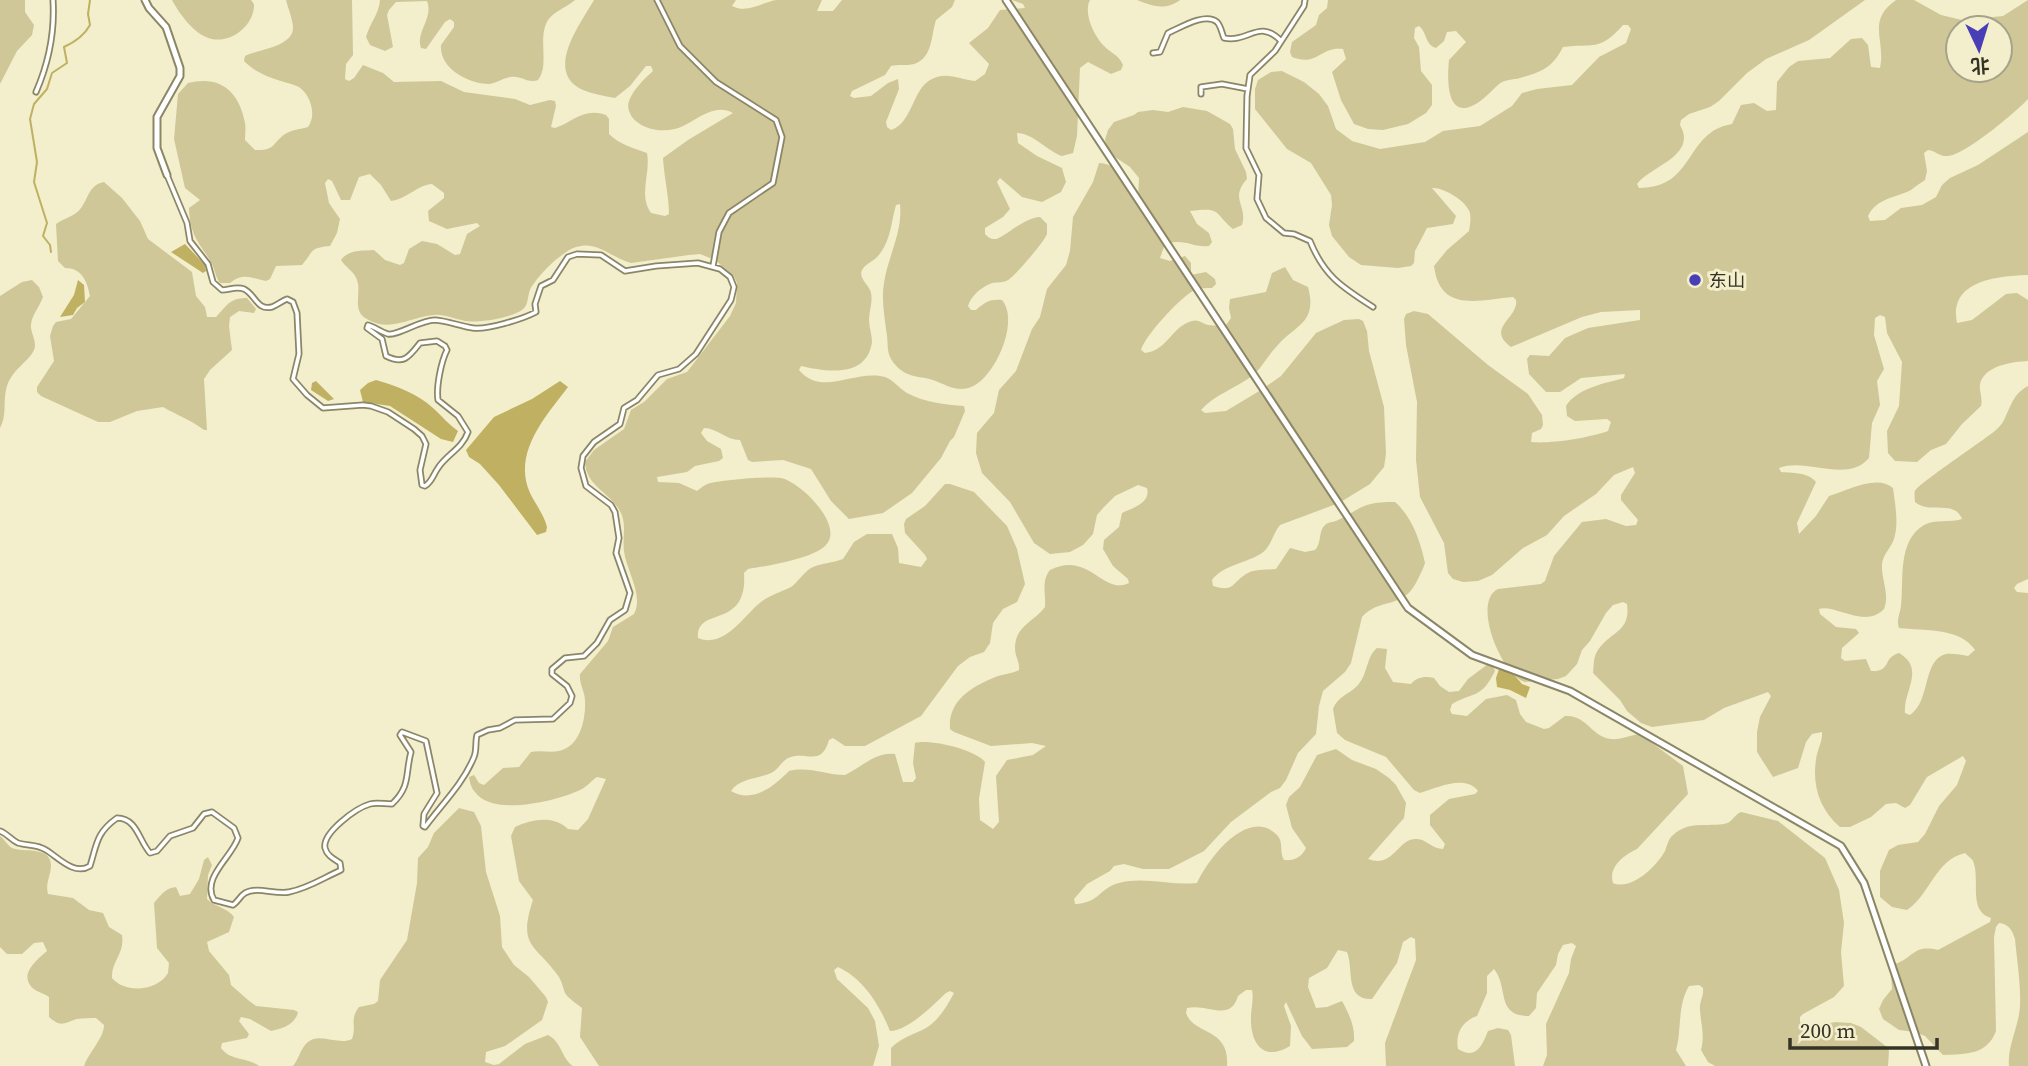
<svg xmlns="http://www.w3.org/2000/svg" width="2028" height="1066" font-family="'Source Serif 4','Noto Sans SC',serif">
	<rect width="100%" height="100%" fill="#f3eecc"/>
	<path fill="#cfc797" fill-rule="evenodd" d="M0,0H25V12L34,25L32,35L17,51L0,84Z
		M172,0H251L254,4C255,26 228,47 206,37C192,31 179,13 172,0Z
		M286,0H352L353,55L346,64L345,79L349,81L354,78L363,65L383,73L394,82L441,81L464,92L515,99L530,105L550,100L555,101L556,106L551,127L555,128C573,122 584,107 606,115L609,119V134C620,145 634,148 647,153C651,174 638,194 651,213L665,216L669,214C669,196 664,177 663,158L688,140L733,113C715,103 698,119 683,126C667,134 643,131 632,117C629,112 627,107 629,101C633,90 644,79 653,71L651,66H646L630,86L615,98C604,96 593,94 583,90C543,72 581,23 594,0H736L732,6C748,14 760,3 776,0C790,0 807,0 822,0L817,11H833L842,0H955L952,7L936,20C931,35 933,58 914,64C906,66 898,64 891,66L885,75L852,91L850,96L854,98L871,96L888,83L898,79L899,89L886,122L887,127L891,130C915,122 911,84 937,77C950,73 962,80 975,81L985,74L989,64L969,43L988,28L1000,10L1025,8L1023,4L1012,0H1090C1083,13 1094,36 1104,46C1112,54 1118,54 1123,65L1121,70L1111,74L1088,62L1080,68L1077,136L1073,153L1062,156C1047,151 1033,133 1017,133L1018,143L1037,156L1062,168L1066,182L1061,192L1042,202L1022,197L1000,178L997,182L1010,209L1003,217L985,228V234C988,237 990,239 995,239C1001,240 1023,218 1040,217L1047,224V234C1044,242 1015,276 1008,280C1003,283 997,282 992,283C981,287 971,296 968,306L971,310H976C985,302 990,299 1002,300C1020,321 995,378 971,387C953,394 941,380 925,378C909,376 898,372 890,357C887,350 888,343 887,336C885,319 881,300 884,283C888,256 903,232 900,204L896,205C891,222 891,241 878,256C874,261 865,264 862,270C858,279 870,285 871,293C873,302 869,311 869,320C869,327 872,335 872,342C867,378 827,372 801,366L799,370C821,396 851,372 880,376C892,377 897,387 907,393C923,402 946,405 964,406L965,411L954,437L950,441L941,458L912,493L883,513L849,519L831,501L811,469L783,460L752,462L748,460L740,440C726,440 717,428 704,428L701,433L707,441L721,449L723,458L719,461L695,466L687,472L657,477L658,482L679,483L697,491C701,488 705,484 711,483C725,480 768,476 781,478C801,482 846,527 825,546C811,559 767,566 748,569L744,573C748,631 696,605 698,638C725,649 744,615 761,602C770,595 781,592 791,587C798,582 803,573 811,568C821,563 833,563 843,559L854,542L867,534H892L898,548L899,563L921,567L927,559L925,555L905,533L904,524L906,519L925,506L945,484H950L974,492L1007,526L1017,549L1025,584L1017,602L1003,609L993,623L990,643L984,652L970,657L958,666L921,716L865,746H845L833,738L829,740C821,768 806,750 788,758C781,762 778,770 771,773C758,779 740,778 731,791C753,804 774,786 789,771C809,766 826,775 845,775C862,767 875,752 895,754L903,782H913L916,778L913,763L915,743C930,739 974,749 985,762L979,799L980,820L993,829L999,822L996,776L1007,760L1033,755L1046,746L1032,743L991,746L954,732L950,729C948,701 970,688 993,678C1001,674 1011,674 1019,670C1020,662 1015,657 1015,648C1015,626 1034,622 1045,607C1046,594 1041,581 1050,570C1089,550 1103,596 1129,583L1128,579L1113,566L1103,549L1104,540L1119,527L1122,513C1133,508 1151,503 1147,488L1138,485L1115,496L1104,507L1097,515L1093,534L1083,545L1070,552L1050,554L1034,543L1010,502L982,473L976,453L977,433L994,413L999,390L1016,371L1032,329L1040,317L1047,289L1066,265L1070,251L1073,217L1093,182L1099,163C1118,163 1127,183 1138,198L1139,178L1130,167L1109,153L1105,140L1108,130L1114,122L1134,115L1138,112L1153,110L1168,112L1183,107L1207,111L1230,124L1233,129L1235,149L1246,172L1247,179C1229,199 1248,205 1242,225L1233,229C1213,212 1222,207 1190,211L1197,224L1209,233L1212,242L1209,246C1191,248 1187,238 1165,244L1160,258L1170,261L1185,256L1191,263V275L1206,272L1215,279L1216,284L1212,288C1207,288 1200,288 1195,290C1182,295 1144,337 1141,350L1145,353C1167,351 1172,326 1192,321C1198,319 1202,323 1208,325C1214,326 1220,325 1226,325L1231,318L1229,308L1230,299L1266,292L1272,273L1285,267L1293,280L1308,287C1318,324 1294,325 1277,346C1268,355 1262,368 1252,376C1236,388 1214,395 1201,410L1205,413L1226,411L1261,390L1281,376L1316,333L1344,320L1359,319L1363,321L1367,331L1369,351L1384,407L1386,454L1384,467L1370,484L1339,503L1280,525C1273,533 1271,547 1262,553C1247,563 1223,565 1212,580L1213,586C1236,593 1231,582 1248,573C1255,569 1268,570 1276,569L1290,548L1305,552L1315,550C1322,543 1318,531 1325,525C1328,522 1333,522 1336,521C1363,508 1361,502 1395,502C1412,517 1420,540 1425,563C1423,570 1419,576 1416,583C1401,610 1380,597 1362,617L1351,663L1345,672L1323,691L1319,706L1316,734L1298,753L1286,780L1280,788L1271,792L1231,822L1204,851L1169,869H1143L1124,864L1114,866L1110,871L1087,884L1074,899L1075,904C1100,903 1099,888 1119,883C1144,876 1172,886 1197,883C1208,859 1248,806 1277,835C1284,842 1279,852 1284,860C1294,861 1302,857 1306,848L1292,828L1286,805L1289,797L1300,787L1317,755L1336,749L1352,760L1376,769L1389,778L1396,785L1406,803L1404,818L1368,859C1394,869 1398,837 1417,839C1426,839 1432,849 1443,849L1445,844L1430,825V815L1449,799L1475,794L1478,791C1465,774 1437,788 1420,793L1414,790L1386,757L1345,740L1337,733L1333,709C1338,696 1350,694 1358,685C1368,674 1366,657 1377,648L1387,649L1385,668L1393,682L1411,684C1417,677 1425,676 1434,678L1440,686L1449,692L1459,691L1468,679L1488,664L1493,666L1495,671C1481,699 1475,691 1452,704L1450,710L1452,714L1467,716L1486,699L1507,695L1516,700L1520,714L1526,722L1544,729L1549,728L1565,716C1586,714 1592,737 1611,739C1621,740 1630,735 1640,734L1683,766L1688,794L1637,849C1624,855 1608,867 1613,883C1631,891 1656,867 1665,851C1667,846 1668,840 1672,836C1688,820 1704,827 1724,824C1732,823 1734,815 1741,812L1778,821L1825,858L1839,890L1844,923L1841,952L1844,986L1834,997L1803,1014L1800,1017V1022L1804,1026L1814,1027L1835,1022L1851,1023L1861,1027L1887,1047L1889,1051L1888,1066H1715L1708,1062L1701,1050C1705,1035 1701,1025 1700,1010C1699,1002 1704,996 1703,988L1699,985L1689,986C1677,1006 1682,1029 1676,1050L1686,1066H1543L1547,1055L1546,1024L1569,973L1571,959L1576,946L1572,943L1563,945L1558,954L1556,965L1537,993L1536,1008L1529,1016C1495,1016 1509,987 1494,969L1487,976V993L1477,1016C1462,1021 1455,1034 1458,1049C1476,1060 1482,1046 1488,1031L1498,1028L1508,1030L1511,1035L1515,1066H1386L1385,1043L1416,960L1415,939L1411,937L1403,942L1397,963L1372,999C1344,1000 1354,969 1347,952L1338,950L1327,968L1309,978L1308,987L1316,1008L1327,1007L1342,1001C1349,1014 1355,1026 1354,1041L1347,1047L1312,1049L1302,1036L1286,1002L1284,1006L1291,1026L1290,1046C1264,1062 1250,1044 1251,1017C1251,1008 1254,999 1252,990H1246L1238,996C1230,1023 1208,1003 1187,1008L1186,1013C1194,1036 1230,1027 1227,1066H891V1048C902,1037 913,1035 926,1028C939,1020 947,1006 954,993L950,991L946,993C933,1005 908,1031 890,1031C880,1006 864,979 838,967L834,970L837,979L868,1008L875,1021L879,1046L873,1066H599L580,1037L582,1008C576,1003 569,999 565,993C563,988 562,982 559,977C536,944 517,948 533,900L519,881L511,836L515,827C532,819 554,815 568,829L578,830L588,819L606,779L597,777C591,781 587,787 580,790C557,801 492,817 475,792C471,788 470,782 469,777L474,775L479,783L484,785L503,768L519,767L531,752C540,750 550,753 559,751C580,747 586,719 585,701C585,692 579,684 580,674L608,641L613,627L634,614C644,595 626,570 624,551C622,535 628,522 618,508C607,491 586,485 585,462L594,450L624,429L631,410L644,402L667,379L687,372L730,316L736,303L737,283L733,275L715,260L700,254L689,255L631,263C611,258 598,240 576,247C562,251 536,277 530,290C527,297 529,305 522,310C510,318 480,323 465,321C455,319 444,314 434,315C410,317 390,333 367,319C351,311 362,293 357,280C355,272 345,267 341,260C349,249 362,251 374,250L385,260L400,265L404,263L409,249L422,241L437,244L455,255L460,254L467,234L480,226L477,223L447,229L429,221L428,211L444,198V193L432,184C417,185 407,199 391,201L381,185L370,174L359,177L350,200H341L332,181L328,179L325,183L329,203L340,219L337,233L330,246C309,248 314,251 302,265L276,266L270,279L266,281C251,278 243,272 230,283H220C215,276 215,269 211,262C198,241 190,235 189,208L200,200L185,188L174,139L178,94L188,83C220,75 239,91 245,123C246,128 245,134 245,140L255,150C276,151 272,143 285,134C291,130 301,129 308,127C318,114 309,89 294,85C276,79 259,76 244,61L245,56C256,50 293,47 293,28C293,20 288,8 286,0Z
		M380,0H575C567,7 553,12 548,20C537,38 550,65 538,80C528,83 525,78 516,77C507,75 498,83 489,84C468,84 439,68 441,45L454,27V22L450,19L445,22L426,49L421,48C415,32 434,18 427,1L396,2L389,10L387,15L393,47L385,51L370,45L366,37C370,23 379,14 380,0Z
		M1137,0H1180C1165,11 1152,6 1137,0Z
		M1328,0H1865L1809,40L1766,59L1747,73L1719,101L1710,107L1689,114L1681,120L1680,125C1698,156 1650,166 1637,184L1639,188C1696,188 1684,132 1732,124L1741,105L1754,103L1767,111L1776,110L1777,82L1789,67L1798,61L1830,58L1851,39L1862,38L1868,45L1871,67L1880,68C1886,40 1866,21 1896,0H1914L1941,15L1962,20L2003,16L2028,0V99C2016,112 1965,155 1948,156C1940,157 1936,151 1928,150L1924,153L1927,171L1925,180C1920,183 1915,187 1911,190C1895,198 1877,198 1868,216L1870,221L1885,220L1901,208L1922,205L1936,197L1942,185L1950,178L1978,165L2028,132V275C1999,276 1948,280 1957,323L1972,320L2006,294L2017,293L2028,300V361C2012,362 1985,365 1980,384C1979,392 1983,398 1981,406L1962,424L1946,444L1931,450L1917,462L1895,461L1888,453L1887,431L1899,406L1902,362L1887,333L1885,317L1880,315L1875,318L1874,335L1884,369L1877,381L1880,405L1872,423L1869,458C1847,484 1806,457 1779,468L1781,472C1792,473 1808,472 1816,482L1797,523L1799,534L1816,516L1829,496C1848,491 1876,474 1893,488C1895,504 1899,523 1894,539C1891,548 1883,554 1882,564C1881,579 1890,594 1884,609C1865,629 1835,604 1819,609L1820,614L1836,627L1856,629L1859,633L1842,648L1841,658L1845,661L1866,659L1871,671C1892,672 1882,658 1899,653C1926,669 1903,691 1905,713L1910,715C1931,701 1922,660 1946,654C1952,653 1962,655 1968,656L1975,650C1960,627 1923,631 1899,628C1896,620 1900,614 1901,606C1904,580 1897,541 1924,525C1934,519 1951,523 1962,519C1954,499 1931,515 1915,502C1915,500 1914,492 1915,491C1916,486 1976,445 1984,439C1991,434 2000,428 2004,420C2011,406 2013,394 2028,386V579L2017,584L2014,588L2017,592L2028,593V1066H2009C2007,1047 2019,1026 2020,1006C2021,984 2017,961 2015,939C2012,930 2009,924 1999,923L1996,927L1994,937L1996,1031C1987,1055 1966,1054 1943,1055L1925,1036L1915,1032L1899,1030L1883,1019L1879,1009L1883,1000L1892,989L1891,973L1895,964C1915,957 1913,944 1938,950L1990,922L1991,918C1967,911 1981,879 1973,861C1972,859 1966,854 1965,853C1935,860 1930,895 1907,910L1892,907L1880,897V871L1889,850L1898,845L1918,842L1925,834L1939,806L1957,785L1966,761L1963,756L1927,777L1910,805L1905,808L1896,803L1886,804L1871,817L1850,827H1840C1820,810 1812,786 1816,760C1817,750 1823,741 1822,732L1812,734L1806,742L1798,768L1773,777L1757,752V732L1760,717L1771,696L1768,692L1724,708L1704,720L1652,727L1641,723L1627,711L1620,700L1593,673C1594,665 1593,657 1598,650C1611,631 1631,632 1627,604L1623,602L1613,605L1606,613L1590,641L1582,650L1577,664L1566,676L1558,679L1525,682C1502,676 1471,602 1498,589L1541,584L1545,581L1554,556L1582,522L1606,519L1626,526L1636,525L1638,520L1621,500V495L1635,473L1633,467L1614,475L1596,494L1564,516L1547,535L1523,548L1492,575L1478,581L1463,582L1453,579L1448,573L1444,543L1420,497L1416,460L1417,402L1406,345L1404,319L1406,314L1414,311L1428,314L1488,365L1528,394L1542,415L1543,425L1541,429L1532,433L1531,442C1550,444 1589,438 1608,431L1611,422L1607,419L1575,421L1567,416L1566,406C1577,388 1606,383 1624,378L1625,374L1581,378L1560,392H1546L1529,374L1527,359L1530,355L1549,356L1565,338L1588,328L1640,320V310L1601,312L1582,317L1511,347C1485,328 1519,318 1516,300L1513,297C1478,300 1440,313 1434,266L1447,250L1469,231C1470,226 1471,219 1470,213C1467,201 1443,187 1432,188L1456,216L1453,224L1427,228L1415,251L1414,263L1411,266L1398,268L1361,265L1349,257L1332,236L1329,225L1332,205L1331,195L1311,163L1287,149L1255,109V89L1258,80L1271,72L1282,71L1304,82L1319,94L1328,106L1336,129L1352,141L1380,149L1425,142L1443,131L1480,126L1512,106L1522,93L1537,89L1572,85L1599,57L1626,43L1631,29L1628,25H1623C1599,52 1594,43 1563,47C1553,67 1542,72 1520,78C1513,80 1505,79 1499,84C1492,90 1486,97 1479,102C1446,124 1447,80 1449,60L1466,42L1456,31L1447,32L1444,41L1436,48C1425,45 1427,32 1419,26L1415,28L1414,38L1419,47L1421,71L1432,85V105L1426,113L1408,124L1383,130L1368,129L1354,124L1341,100L1332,72L1346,59L1343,49C1320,46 1318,67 1292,57L1290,52L1292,42L1316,25L1319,15L1327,8ZM1958,28H2000V70H1958Z
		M104,182L122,198L140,221L148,239L192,272L196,296L205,307L207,317H216C226,306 231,297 247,298L256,309L254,313L239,311L230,317L229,326L232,350L210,370L204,379L207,430H204C191,420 177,415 163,407L137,411L110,422H98L41,396L37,392V387L54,361L50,336L53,326L56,322L71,319L90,296C87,281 82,268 65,268L58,261L56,224C64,218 76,216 81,208C89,197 89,185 104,182Z
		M32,280L39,287L43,297C39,308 30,317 31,328C32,335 37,343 34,350C28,363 10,370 6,390C3,404 7,415 0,428V296L22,282Z
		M459,808L474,812L481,826L486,872L500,916L502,947L514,965L529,977L546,997L548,1002L542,1020L505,1046L486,1052L485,1062L494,1065L499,1064L525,1044L548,1035C562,1042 561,1058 573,1066H293C299,1059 301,1047 308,1042C320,1032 339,1046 352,1039C357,1026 349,1020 359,1007L374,1004L378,1001L380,980L407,940L417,883L418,858L428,847L434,833Z
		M0,836C4,839 8,846 12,848C23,853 50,845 51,865C51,876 45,883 48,894L73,898L89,910L103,913L109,927L122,935C125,954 111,961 112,978C125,994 158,991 168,973L169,963L157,948L154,903C161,895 165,888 176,887L180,896L190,894L199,879L204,860L208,857L212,865L208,875L207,899C215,907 228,908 234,917L229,932L207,942L209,951L229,975L231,985L248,1000L256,1006L294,1010L298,1012C295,1025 283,1028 271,1031L250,1019L241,1017L239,1021L249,1034L247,1038L222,1043L221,1048C230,1061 247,1057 259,1066H84C89,1052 104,1038 104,1025L96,1018C90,1018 83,1018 77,1019C63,1023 62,1028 49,1017V997C44,993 33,991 30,985C21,972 38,959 47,951L43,942L34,943L22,954H7L0,947Z"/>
	<path fill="#bfb161" d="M185,244L205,265L206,271L203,273L171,252Z
		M78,280L84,285L85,302L77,308L73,315L60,317L74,295Z
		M376,380C396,386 417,393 433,408C442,416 448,424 458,431L453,442L441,439L390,406L363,402L360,390L368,383Z
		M316,381L334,399L328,401L311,390L312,383Z
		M560,381L568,387C546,416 512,453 530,493C536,505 544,515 547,527L546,532L537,535L499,485L480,464L469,457L466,450L494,417L532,399Z
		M1499,669L1510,670L1522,684L1530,687L1526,698L1510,690L1497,687L1496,678Z"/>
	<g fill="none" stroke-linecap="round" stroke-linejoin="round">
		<path stroke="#bfb161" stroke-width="2" d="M51,252L50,245L43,236L47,223L34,182L37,162L30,119L34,104L47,89L52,73L67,63L64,47C75,42 84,36 90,25L88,14L90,0"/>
		<g stroke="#8b8667" stroke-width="7">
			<path id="street" d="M657,0L680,46L716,82L776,120L782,137L773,183L729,213L719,232L713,266
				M1305,0L1304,6L1275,51L1250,75L1247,96L1246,148L1259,175L1257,199L1266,218L1284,233L1294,234L1310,241C1324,276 1342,287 1373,307
				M1153,53L1160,52L1168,33C1180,28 1205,12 1217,22C1221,26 1222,34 1224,38C1249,43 1259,18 1281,41
				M36,92C49,62 55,33 53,0
				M1201,94V87L1222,84L1248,89
				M0,831C8,834 11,840 18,843C28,846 37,844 46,850C58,857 74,876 90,866C97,844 96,833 117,818C137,818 139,841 150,853L157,851L170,836L193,828L204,814L212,812L234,828L238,838C232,857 201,878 214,900L233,905C238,902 240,896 245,893C257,886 276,895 289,892C309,888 323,878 341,870L340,863C334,859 327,856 325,848C322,833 356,808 370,804C377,802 384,804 392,804C411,786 405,774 411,752L400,735L402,732L426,741L437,793L424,814L423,826L425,827C441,805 463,784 474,757C477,750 475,742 477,735L488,730L500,728L515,720L553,719L570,703L572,696L567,686L552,674V669L565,658L584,656L597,643L610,620L625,610L630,593L616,553L619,538L615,512L611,505L586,486L581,468L583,456L594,442L620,424L624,408L637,400L658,375L679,369L696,354L731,300L734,287L730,277L720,269L698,263L656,266L625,271L601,255L577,254L568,257L553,280L541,286L535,304L536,312C523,319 487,330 473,328C460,326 448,321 435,320C420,320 398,336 388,334C381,332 375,327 368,325L367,328L382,339L386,356C404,365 409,357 420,343L437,341L445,346L447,350C441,362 436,387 438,400L458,416L468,432C462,449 447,454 438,468C433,475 432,482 425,486L422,485L420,470L426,444L422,436L414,429L388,412L371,406L363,405L323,408L307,395L293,379L299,354L297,313L293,302L287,299C282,301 277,305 272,307C257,311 255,294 244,289C236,286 229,290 222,290L213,282L208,264L190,241L187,223L167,175"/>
		</g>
		<g stroke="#8b8667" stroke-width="9">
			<path id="secondary" d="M145,0L149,8L166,27L180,68V76L157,117V148L167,175
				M1006,0L1408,608L1472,655L1570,691L1841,846L1864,883L1926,1066"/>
		</g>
		<use href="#street" stroke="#fff" stroke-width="3.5"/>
		<use href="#secondary" stroke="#fff" stroke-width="5"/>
	</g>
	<circle fill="#483eb5" stroke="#f3eecc" stroke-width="2.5" cx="1695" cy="280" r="7"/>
	<g text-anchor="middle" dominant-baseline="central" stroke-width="6" stroke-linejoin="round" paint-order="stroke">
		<g font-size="18" fill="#353326" stroke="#f3eecc" text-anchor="start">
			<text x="1709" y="280">东山</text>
		</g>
	</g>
	<g transform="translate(1979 49) rotate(176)"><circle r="33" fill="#f3eecc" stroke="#a7a38a" stroke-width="2"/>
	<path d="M0-5L12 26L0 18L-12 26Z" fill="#483eb5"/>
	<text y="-10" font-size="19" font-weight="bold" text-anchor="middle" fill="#353326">北</text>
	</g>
	<path d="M1790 1038v10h147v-10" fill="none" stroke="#353326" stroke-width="3.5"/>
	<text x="1800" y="1038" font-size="21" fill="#353326" stroke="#f3eecc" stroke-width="5" paint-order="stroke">200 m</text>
</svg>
